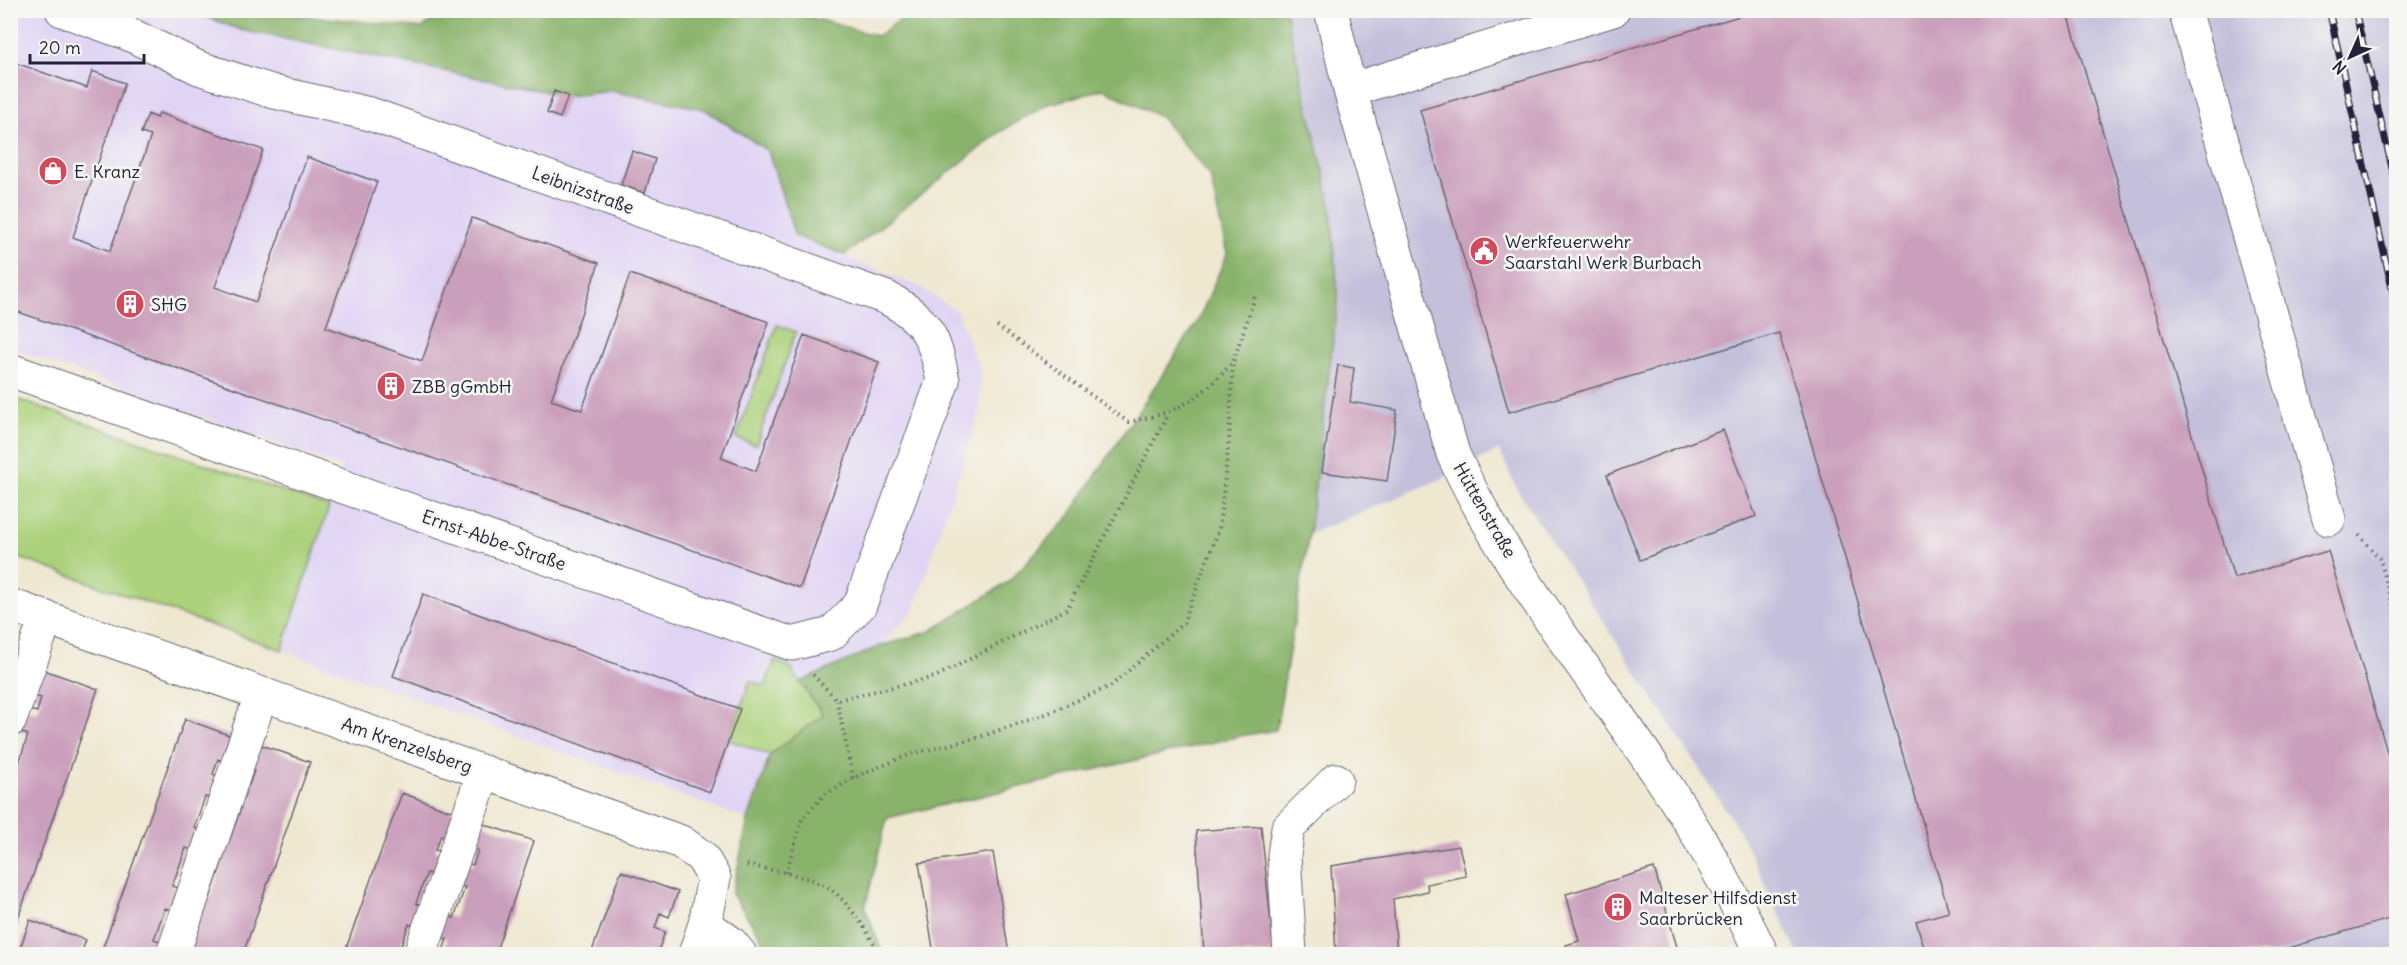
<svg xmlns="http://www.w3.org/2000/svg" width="2407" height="965" font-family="Delius,sans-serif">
	<rect width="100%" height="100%" fill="#f6f6f2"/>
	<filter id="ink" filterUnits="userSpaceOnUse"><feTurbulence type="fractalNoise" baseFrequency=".0167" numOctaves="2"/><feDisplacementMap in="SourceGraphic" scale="12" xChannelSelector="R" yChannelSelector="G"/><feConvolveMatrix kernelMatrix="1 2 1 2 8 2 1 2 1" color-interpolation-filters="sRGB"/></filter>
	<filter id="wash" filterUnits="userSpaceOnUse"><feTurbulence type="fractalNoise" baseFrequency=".008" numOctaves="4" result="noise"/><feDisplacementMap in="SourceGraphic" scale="24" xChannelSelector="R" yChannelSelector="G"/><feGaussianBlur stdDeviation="1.35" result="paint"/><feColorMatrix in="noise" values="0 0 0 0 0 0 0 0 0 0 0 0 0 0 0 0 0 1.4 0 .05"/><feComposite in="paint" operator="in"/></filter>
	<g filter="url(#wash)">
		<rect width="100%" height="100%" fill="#efe8d1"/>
		<path fill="#e0d4f4" d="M10,11H190L241,30L568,96L611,91L704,109L768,151L796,237L919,286L957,312L980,370V410L914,610L880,646L800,682L770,755L748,820L282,650L341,467L11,348Z"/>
		<path fill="#c4c0db" d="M1285,11H2396V954H1798L1739,830L1517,489L1499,450L1437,481L1309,534L1338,299L1331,204Z"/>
		<path fill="#acd17b" stroke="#677a5b" stroke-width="1.5" d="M777,325L796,332L756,445L736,438Z
			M11,397L329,507L282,650L11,555Z
			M775,660L789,666L823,715L770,755L729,740L750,681L765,686Z"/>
		<path fill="#89b36b" stroke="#566a53" stroke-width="1.5" d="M446,10H786L877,36L913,11H1285L1331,204L1338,299L1309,534L1276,730L1240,736L887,818L865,908L883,954H768L759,934L732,894L748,820L770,755L823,715L800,682L880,646L931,631L1008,582L1067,519L1198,321L1227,254L1210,176L1161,117L1103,89L1046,105L1000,132L845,255L795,236L768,151L704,109L611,91L568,96L241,30L190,11H287V14L422,28Z"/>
		<g id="blocks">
			<path fill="#ca9fbb" d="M1760,10H2067L2234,578L2328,551L2396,782V917L2268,954H1926L1916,921L1949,912L1779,333L1509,412L1420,110Z
				M16,63L87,88L92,71L125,83L73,237L110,251L151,136L141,133L148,114L157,118L159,113L263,150L215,287L256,302L307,157L377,182L326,327L422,361L472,218L599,263L551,400L582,410L630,274L769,322L721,458L756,471L804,335L879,362L800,588L10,309V79Z
				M554,91L568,96L560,118L547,113Z
				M632,151L655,159L645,193L621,185Z
				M1338,365L1354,368L1350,402L1397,410L1387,481L1322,472Z
				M1723,430L1756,516L1640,560L1607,475Z
				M423,594L740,709L710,792L393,676Z
				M41,669L98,689L17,921L10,918V763L18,766L28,735L18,731L26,709L37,712L41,698L32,695Z
				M185,719L237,738L228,763L218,759L213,774L224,778L216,800L205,797L194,828L205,831L197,852L186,848L172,886L184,890L176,912L165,908L154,939L165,943L161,954H115L102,950Z
				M253,742L310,762L243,954H179L198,893L210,898L223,860L212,856L219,835L230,839L241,808L230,804L238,782L249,785L254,771L244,767Z
				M402,793L459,814L450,839L441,835L435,850L446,854L438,877L427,873L416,903L427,908L420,929L409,924L398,954H344Z
				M477,822L534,841L495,954H442L447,939L436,936L443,914L454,918L465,887L454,884L462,861L473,865L478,850L469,847Z
				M1261,826L1274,954H1204L1196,831Z
				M1459,846L1466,876L1427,884L1428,891L1393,899L1397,954H1336L1331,866Z
				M993,852L1009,954H934L919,863Z
				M1654,868L1679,954H1569L1566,945L1579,941L1566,894Z
				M621,871L678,892L669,917L660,913L655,928L665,932L657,954L646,951L645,954H591Z
				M30,920L86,940L81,954H18Z"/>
		</g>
	</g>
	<g filter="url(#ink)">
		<use href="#blocks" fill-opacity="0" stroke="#6a6770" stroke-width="1.5"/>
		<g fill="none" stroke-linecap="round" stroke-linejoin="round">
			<g stroke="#6a6770" stroke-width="35">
				<path id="minor" d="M1331,10L1350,90L1453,454C1510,578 1601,685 1675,799C1707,848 1736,902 1762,954
					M2185,10L2329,519
					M1350,90L1613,10
					M10,370L792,644L831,634L860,605L943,381C935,338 927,319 887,298L370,114L274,92L199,68L129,34L62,10
					M10,605L681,842L702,857L714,878L705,924L695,954
					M10,720L46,618
					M705,924L731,943L740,954
					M173,954L261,695
					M420,954L484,772
					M1290,954L1284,855L1288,828L1336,780"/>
			</g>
			<path stroke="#6a6770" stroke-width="4" stroke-dasharray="1.5 4.5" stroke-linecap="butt" d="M997,326L1128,422C1179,412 1198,401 1233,362
				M2359,535L2380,559L2396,616
				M813,675L837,700L935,677L1067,609L1168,414
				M837,700L853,778
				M747,865C767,869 817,877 832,890C852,907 868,932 880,954
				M786,873L802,820L824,795L853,778L911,754L977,738L1046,714L1111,686L1183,623L1219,529L1229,441L1233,362L1255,297"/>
			<use href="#minor" stroke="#fff" stroke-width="33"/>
			<g stroke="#22223b" stroke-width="7">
				<path id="rail" d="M2329,10L2396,306
					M2355,10L2396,185"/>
			</g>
			<use href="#rail" stroke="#f6f6f2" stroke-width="4.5" stroke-dasharray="14" stroke-linecap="butt"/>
		</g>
	</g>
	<defs>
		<g id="shop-disc" transform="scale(1.5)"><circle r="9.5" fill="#d1495b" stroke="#f6f6f2"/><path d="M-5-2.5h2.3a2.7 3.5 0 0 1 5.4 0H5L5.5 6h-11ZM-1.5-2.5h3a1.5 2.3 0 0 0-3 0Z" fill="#fff"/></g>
		<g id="civic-disc" transform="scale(1.5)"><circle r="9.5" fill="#d1495b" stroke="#f6f6f2"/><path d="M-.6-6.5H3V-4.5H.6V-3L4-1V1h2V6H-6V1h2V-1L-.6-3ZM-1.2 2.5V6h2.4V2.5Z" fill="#fff"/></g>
		<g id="building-disc" transform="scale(1.5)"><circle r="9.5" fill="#d1495b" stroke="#f6f6f2"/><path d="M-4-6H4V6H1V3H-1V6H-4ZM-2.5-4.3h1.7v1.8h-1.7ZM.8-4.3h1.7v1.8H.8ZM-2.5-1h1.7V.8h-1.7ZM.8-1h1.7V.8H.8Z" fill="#fff"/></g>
	</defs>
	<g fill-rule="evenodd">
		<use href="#shop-disc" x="53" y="171"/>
		<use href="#civic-disc" x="1484" y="251"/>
		<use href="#building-disc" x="130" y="304"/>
		<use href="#building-disc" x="391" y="386"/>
		<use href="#building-disc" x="1618" y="907"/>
	</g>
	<g text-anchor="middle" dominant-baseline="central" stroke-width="5" stroke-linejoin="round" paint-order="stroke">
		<g font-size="18" fill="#22223b" stroke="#f6f6f2" text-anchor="start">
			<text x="74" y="171">E. Kranz</text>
			<text x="1505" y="241">Werkfeuerwehr<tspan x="1505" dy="21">Saarstahl Werk Burbach</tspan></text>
			<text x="151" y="304">SHG</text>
			<text x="412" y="386">ZBB gGmbH</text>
			<text x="1639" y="897">Malteser Hilfsdienst<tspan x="1639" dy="21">Saarbrücken</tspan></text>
		</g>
		<g font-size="18" fill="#22223b" stroke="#f6f6f2">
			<text transform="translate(583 190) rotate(20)">Leibnizstraße</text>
			<text transform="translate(1485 510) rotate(60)">Hüttenstraße</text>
			<text transform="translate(494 540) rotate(19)">Ernst-Abbe-Straße</text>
			<text transform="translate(407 745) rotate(19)">Am Krenzelsberg</text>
		</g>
	</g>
	<rect width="2407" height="965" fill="none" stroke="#f6f6f2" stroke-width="36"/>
	<g transform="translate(2350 57) rotate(225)" stroke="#f6f6f2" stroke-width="4.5" paint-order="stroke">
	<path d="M0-4.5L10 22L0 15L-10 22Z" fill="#22223b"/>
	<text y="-9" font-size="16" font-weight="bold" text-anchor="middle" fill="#22223b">N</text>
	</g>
	<path d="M30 54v9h114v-9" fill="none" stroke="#22223b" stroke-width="3"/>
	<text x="39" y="54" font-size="18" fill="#22223b" stroke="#f6f6f2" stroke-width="4.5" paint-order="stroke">20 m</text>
</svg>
